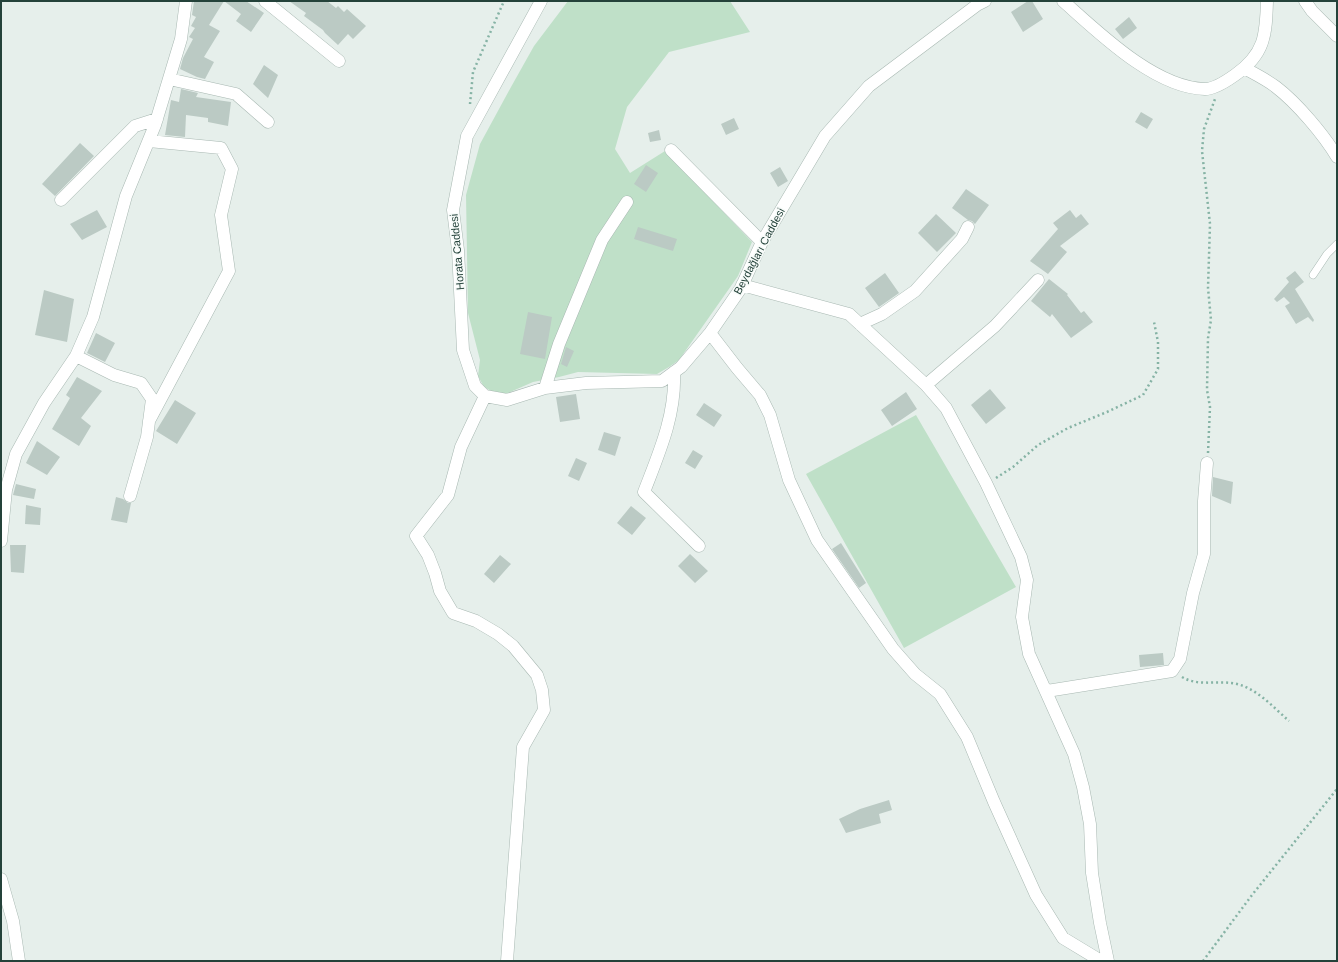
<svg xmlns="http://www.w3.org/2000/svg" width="1338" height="962" font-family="Arial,sans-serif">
	<rect width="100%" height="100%" fill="#e6efeb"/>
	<path fill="#bfe0c8" d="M568,1H730L750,32L669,52L627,107L615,149L630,173L665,151L752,242L738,276L679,360L669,367L657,374L578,372L559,377L533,382L506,394L493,392L484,387L478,376L480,360L468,313L466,195L480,144L511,87L534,46Z
		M916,415L1016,587L904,648L806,474Z"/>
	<path fill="#bbcac4" d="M194,1H246L264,13L251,32L236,21L241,14L224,1L209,25L220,31L204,57L214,62L205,79L197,77L180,69L183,58L193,39L189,37L195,28L191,26L196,17L192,15Z
		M289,1H327L336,8L338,6L344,12L347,9L366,26L353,39L348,34L338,45L325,33L323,30L304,16L306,13Z
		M1028,1H1032L1043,19L1023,32L1011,12Z
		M1129,17L1137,28L1123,39L1115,29Z
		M264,65L278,75L268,98L253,84Z
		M181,89L198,93L196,97L231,102L228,126L208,122V118L186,115L185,137L165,135L171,100L179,102Z
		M1141,112L1153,119L1147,129L1135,122Z
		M734,118L739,129L726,135L721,124Z
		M659,130L661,140L650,142L648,133Z
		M80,143L94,156L55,196L42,184Z
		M646,165L658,173L646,192L634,184Z
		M780,167L788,181L778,187L770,173Z
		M966,189L989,205L975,224L972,221L968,220L952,208Z
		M97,210L107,227L82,240L70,224Z
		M1070,210L1076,218L1081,214L1089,224L1060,246L1067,252L1048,274L1030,261L1058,229L1053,223Z
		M936,214L956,233L937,252L918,233Z
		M638,227L677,239L673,251L634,239Z
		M1295,271L1304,282L1295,289L1314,320L1313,322L1308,317L1296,324L1285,306L1290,303L1284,297L1277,302L1274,299L1289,282L1286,278Z
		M885,273L899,293L879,307L865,288Z
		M1049,279L1068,294L1067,295L1081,313L1084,311L1093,322L1071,338L1052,314L1050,317L1031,301Z
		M44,290L74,299L67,342L35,335Z
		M528,312L552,317L545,359L520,354Z
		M96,333L115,343L105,362L87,353Z
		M566,347L574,351L567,367L561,364Z
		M77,377L102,391L81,418L91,426L79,446L52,429L70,398L66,395Z
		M990,389L1006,408L986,424L971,405Z
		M906,392L917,409L892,426L881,410Z
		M576,394L580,419L560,422L556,397Z
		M175,400L196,413L177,444L156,431Z
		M704,403L722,415L714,427L696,415Z
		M604,432L621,437L615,456L598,450Z
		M37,441L60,457L47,475L26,463Z
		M693,450L703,456L695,469L685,463Z
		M576,458L587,463L579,481L568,476Z
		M1213,477L1233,482L1231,504L1212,496Z
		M16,484L36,489L34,499L13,495Z
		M116,497L123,499L128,503H131L127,523L111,520Z
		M26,505L41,508L40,525L25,524Z
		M631,506L646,518L632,535L617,523Z
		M841,543L866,583L859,588L832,549Z
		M10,545H26L24,573L11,572Z
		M690,554L708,571L695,583L678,566Z
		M500,555L511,564L494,583L484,574Z
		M1163,653L1164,665L1140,667L1139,655Z
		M889,800L892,810L879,814L881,823L846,833L839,819L860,809Z"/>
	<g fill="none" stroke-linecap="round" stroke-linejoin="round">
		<g stroke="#a8b8b2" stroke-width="8">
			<path id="lane" d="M1313,275L1327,254L1337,244"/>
		</g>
		<g stroke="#a8b8b2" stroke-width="13">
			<path id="street" d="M265,1L339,61
				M1063,1C1099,33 1155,88 1205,89C1214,89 1228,80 1235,75C1265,54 1266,35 1267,1
				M1305,1L1312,11L1337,36
				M1244,68C1255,74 1267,80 1276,87C1297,103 1324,135 1337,157
				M169,79L236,94L268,122
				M149,141L221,148L232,169L221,215L229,271L149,421
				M671,150L762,242
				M61,200L135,126L157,119
				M742,285L849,314L926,385L946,408L986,483L1021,557L1027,580L1022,617L1029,654L1074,754L1083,787L1090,824L1092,873L1100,923L1108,961
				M860,324L882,314L915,291L962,239L968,227
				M710,333L737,368L760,395L770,415L789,480L817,540L893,649L915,674L940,694L967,737L994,802L1036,895L1063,938L1101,961
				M76,356L114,375L141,383L152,399L147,437L130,496
				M674,372C676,415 659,453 644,492L699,546
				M926,385L995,326L1038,280
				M545,388L559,344L602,240L627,202
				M485,396L507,400L545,388L586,383L662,381L681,367L710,333L741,288L762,242L825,136L869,86L977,5L985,1
				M485,396L461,447L448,495L416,536L428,555L435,573L440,591L453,613L476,621L498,634L513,646L537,675L542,690L544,710L523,747L507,961
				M485,396L475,386L463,350L458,250L453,210L467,136L541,1
				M1,541L6,490L16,454L44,403L76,356L93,317L126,196L155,125L181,39L186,1
				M1047,691L1172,671L1180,659L1193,593L1204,554V501L1207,463
				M1,879L13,921L19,961"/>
		</g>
		<path stroke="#86b3a5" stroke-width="2.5" stroke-dasharray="2 3" stroke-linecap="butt" d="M470,104L473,72L504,1
			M1208,453L1210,407L1207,390L1208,338L1211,320L1208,288L1210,224L1202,151L1204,129L1215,99
			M996,478L1013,467L1038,445L1068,428L1107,412L1143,395L1158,369V342L1154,322
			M1182,677C1197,686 1215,681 1231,683C1254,685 1273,707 1289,721
			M1203,961L1252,895L1337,789"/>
		<use href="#lane" stroke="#fff" stroke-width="7"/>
		<use href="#street" stroke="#fff" stroke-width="12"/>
	</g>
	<g text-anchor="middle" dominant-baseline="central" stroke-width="3" stroke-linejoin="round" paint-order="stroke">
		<g font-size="11" fill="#24423a" stroke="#f7fbf9">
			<text transform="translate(759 251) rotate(-62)">Beydağları Caddesi</text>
			<text transform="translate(457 252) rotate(-95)">Horata Caddesi</text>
		</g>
	</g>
	<rect width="1338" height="962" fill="none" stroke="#24423a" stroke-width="4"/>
</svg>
